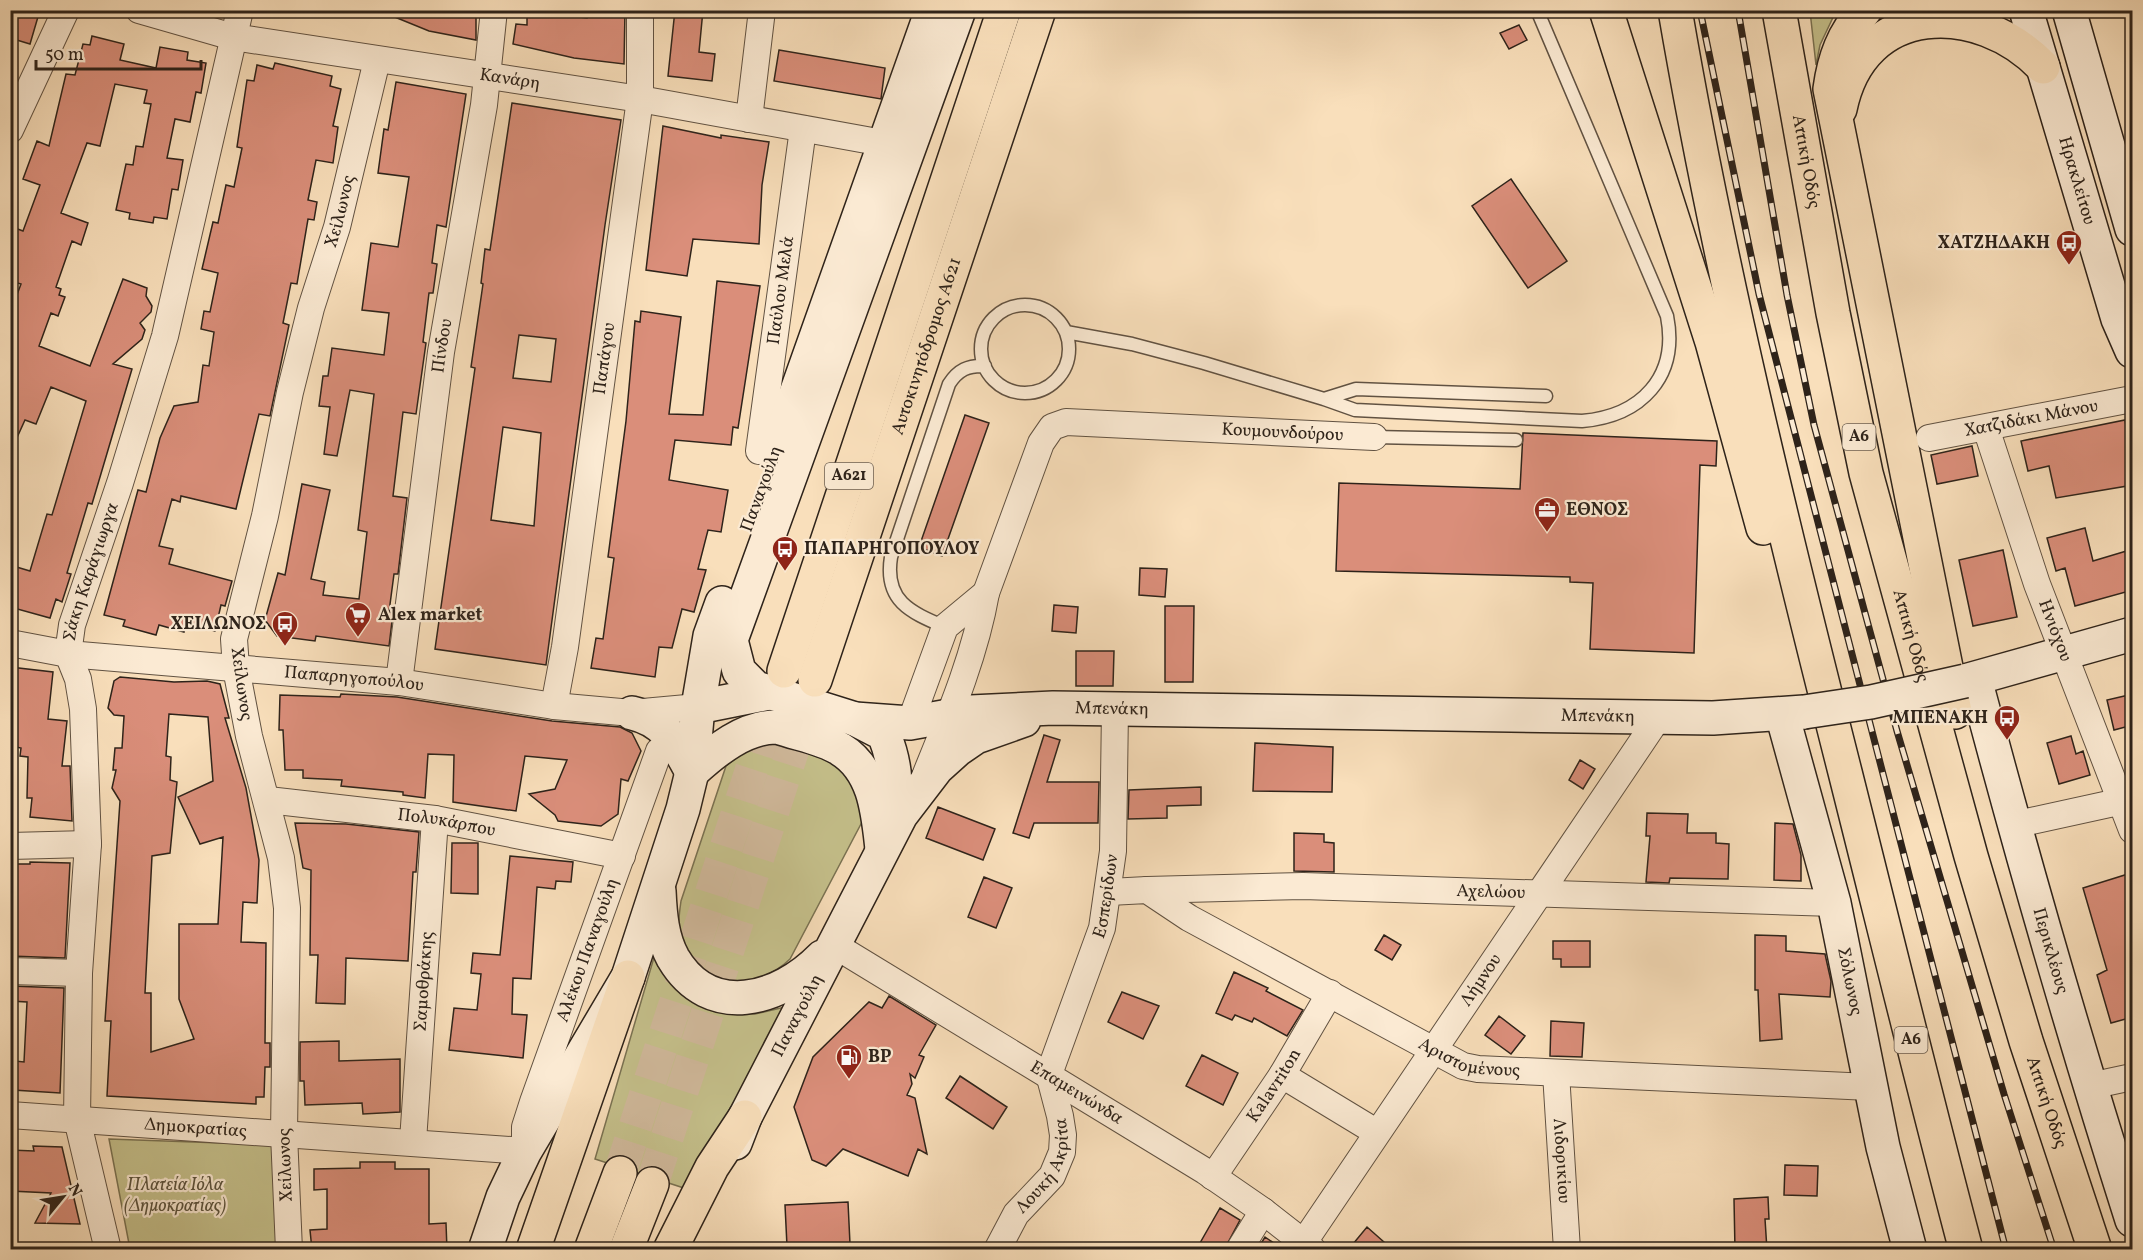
<svg xmlns="http://www.w3.org/2000/svg" width="2143" height="1260" font-family="Vollkorn,serif">
	<rect width="100%" height="100%" fill="#f9dfbb"/>
	<filter id="stains"><feTurbulence type="fractalNoise" baseFrequency=".00333" numOctaves="4"/><feColorMatrix values="0 0 0 0 .2 0 0 0 0 .09 0 0 0 0 .02 0 0 0 .5 -.17"/></filter>
	<radialGradient id="worn" r=".72"><stop offset=".6" stop-color="#630" stop-opacity="0"/><stop offset="1" stop-color="#630" stop-opacity=".3"/></radialGradient>
	<path fill="#c5c08b" stroke="#7a7252" stroke-width="1.5" d="M1810,11H1836L1820,45L1816,65Z
		M777,743L842,765L867,803L862,822L790,959C757,991 700,992 682,942C677,929 679,915 681,901L726,766L750,747Z
		M655,954L728,1012L755,1014L785,1007L738,1099L687,1189L595,1159Z
		M109,1139L274,1145L281,1249H130Z"/>
	<path fill="#da8e7a" stroke="#2e231a" stroke-width="1.5" fill-rule="evenodd" d="M10,10H40L30,44L10,38Z
		M476,10V40L429,31L380,11Z
		M588,10H625L624,64L574,58L513,44L516,24L527,25V11L587,18Z
		M675,10H703L699,52L715,54L712,81L668,76Z
		M1519,25L1527,40L1509,49L1500,33Z
		M92,36L124,44L120,60L156,68L160,47L188,52L187,60L206,63L201,93L196,92L190,122L175,119L167,158L183,160L178,190L172,189L167,219L154,217L153,223L129,219L130,213L116,210L126,164L133,165L136,146L143,147L151,104L144,103L147,90L115,84L100,146L87,143L61,213L88,223L81,245L72,241L56,287L61,289L59,295L65,297L58,316L51,313L39,346L90,366L123,279L147,288L146,296L152,306L151,312L140,323L145,330L142,339L113,364L132,369L92,504L88,503L67,573L71,574L62,602L56,599L50,618L10,607V565L30,571L47,514L52,515L86,401L51,387L36,424L25,420L10,453V313L21,284L10,281V241L15,228L23,231L40,185L23,179L37,141L49,146L66,74L75,75L83,44L90,45Z
		M779,50L885,68L881,99L774,81Z
		M275,63L332,76L330,86L341,89L333,126L338,127L333,163L316,160L308,200L317,202L314,220L308,219L297,284L291,283L283,323L289,325L270,416L259,414L236,509L181,496L180,502L172,499L159,546L173,549L169,564L232,581L225,606L221,605L215,631L187,623L184,632L159,625L156,635L123,626L125,620L104,615L138,490L146,492L160,438L174,406L198,402L203,365L209,366L214,332L201,329L204,311L210,312L218,273L202,269L213,222L218,223L226,185L234,187L242,148L237,147L247,80L254,81L257,65L273,69Z
		M396,82L466,94L446,227L437,225L432,263L437,264L433,293H429L423,342L426,343L416,414L403,412L393,496L407,498L398,574H394L389,612L393,613L389,646L316,636L315,641L277,636L265,620L278,573L285,575L302,484L330,490L311,579L325,582L323,595L359,599L367,532L358,530L374,394L350,390L337,456L324,454L330,407L319,406L323,376H328L332,348L384,355L389,313L362,310L371,243L398,247L409,177L378,173L384,129L388,130Z
		M512,103L621,120L605,225L546,665L435,649L475,368L471,367L483,284L481,283L485,249L490,250ZM519,335L556,339L551,382L513,378ZM503,427L541,433L534,526L491,520Z
		M663,126L721,138V135L769,142L762,185L759,244L693,239L687,276L646,270Z
		M1511,179L1567,261L1528,288L1472,206Z
		M717,281L760,286L738,428L733,427L731,445L675,440L669,480L728,490L721,532L708,530L698,569L706,570L694,612L682,609L672,648L659,647L655,677L591,668L596,638L603,639L614,558L608,557L626,421L635,321L640,322L641,311L681,317L669,414L703,415Z
		M965,415L989,423L942,556L919,547Z
		M2125,420L2133,462V485L2056,498L2049,466L2028,471L2021,441Z
		M1523,433L1717,441L1716,466L1700,465L1694,653L1590,649L1593,583L1570,582V577L1336,571L1339,483L1520,489Z
		M1972,446L1978,476L1937,484L1931,455Z
		M2085,528L2093,561L2133,549V590L2075,606L2065,568L2056,571L2047,538Z
		M2003,550L2017,617L1973,626L1959,560Z
		M1140,568L1167,569L1165,597L1139,595Z
		M1054,605L1078,607L1076,633L1052,631Z
		M1165,606H1194L1193,682H1165Z
		M1076,651H1114L1113,686H1076Z
		M10,667L53,672L48,719L67,721L62,766H70L72,821L30,817L32,798H27L28,757L20,756L21,748L16,747L17,734L10,733Z
		M120,677L174,682L207,681L220,684L229,718H225L246,788L259,860L257,903L243,902L241,942L266,943L265,1043H270V1067H265L264,1097H256V1104L107,1096L111,1021H105L120,801L112,788L116,770H113L115,748H122L124,716L114,715L108,708L114,681ZM169,714L208,717L213,781L178,797L200,844L223,837L218,924H179V999L194,1039L151,1052V993H145L152,856L170,853L177,782L170,780L171,757L166,756Z
		M341,694L397,697L552,721L620,727L632,733L641,751L628,781L621,779L618,814L601,826L558,821L555,815L529,794L555,789L567,760L525,756L516,811L453,802L454,755L428,754L425,798L403,795V792L341,786L342,780L303,778V770H285L283,730H279L280,695L340,697Z
		M2133,694V725L2114,730L2107,700Z
		M1044,735L1060,740L1047,782H1099L1098,823H1034L1029,838L1013,833Z
		M2071,736L2076,754L2083,751L2090,775L2059,784L2047,743Z
		M1255,743L1333,747L1332,792L1253,791Z
		M1580,760L1595,769L1583,789L1569,780Z
		M1201,787V805L1167,806V818L1128,819L1129,790Z
		M938,807L995,829L983,860L926,838Z
		M1647,813L1688,814L1687,833H1716V843L1729,844L1728,879L1670,878L1669,883L1646,882L1650,836H1646Z
		M295,823L346,824L419,832L416,872H413L408,961L346,958L345,1004L316,1003L318,955H310L311,870L303,868Z
		M1775,823L1793,824L1801,855V881L1774,880Z
		M1294,833L1324,834V842L1334,843V872L1294,871Z
		M452,843H478V894L451,893Z
		M510,856L573,862L571,882L556,881L555,889L537,887L531,979L513,978L512,1014L527,1015L523,1058L449,1050L454,1008L477,1010L481,974L471,973L473,953L500,955Z
		M30,862L70,863L65,958L10,956V864H30Z
		M2128,874L2133,887V1017L2111,1023L2097,975L2107,970L2083,888Z
		M984,877L1012,888L996,928L968,917Z
		M1384,935L1401,945L1392,960L1375,950Z
		M1755,935L1786,936V951L1825,954L1831,981L1830,997L1779,994L1782,1039L1760,1041L1758,990H1755Z
		M1553,941H1590V967H1561V959H1553Z
		M1234,972L1268,988L1266,991L1303,1010L1287,1036L1254,1018L1252,1022L1235,1015L1232,1020L1216,1013Z
		M10,986L64,988L60,1093L13,1090L15,1061L24,1062L27,1002L10,1001Z
		M1122,992L1159,1006L1143,1039L1108,1022Z
		M889,996L936,1025L919,1055L924,1057L915,1078L910,1074L912,1084L907,1095L915,1098L927,1154L918,1149L908,1176L843,1149L826,1166L812,1160L794,1107L813,1057L869,1002L882,1008Z
		M1499,1016L1525,1036L1511,1054L1485,1035Z
		M1551,1021L1584,1023L1582,1057L1550,1056Z
		M339,1041V1061L400,1059V1112L363,1114L362,1103L305,1105L304,1081H300V1042Z
		M1202,1055L1238,1073L1223,1105L1186,1086Z
		M960,1076L1007,1107L993,1129L946,1098Z
		M33,1146L62,1147L80,1224L35,1223L51,1193L10,1191V1150L34,1151Z
		M360,1162H395V1169H429V1224L446,1223L447,1250H312L310,1230L327,1229V1189L314,1190V1169L360,1168Z
		M1785,1165L1818,1166L1817,1196L1784,1195Z
		M1768,1197L1769,1219H1765L1767,1250H1735L1734,1199Z
		M848,1202L850,1244L787,1246L785,1205Z
		M1220,1208L1240,1220L1224,1250H1196Z
		M1367,1227L1393,1250H1348Z
		M1265,1237L1284,1250H1257Z"/>
	<g fill="none" stroke-linecap="round" stroke-linejoin="round">
		<path stroke="#d0b99b" stroke-width="33" stroke-dasharray="33 16" stroke-linecap="butt" d="M620,1173L773,704
			M652,1184L807,706"/>
		<g stroke="#615242" stroke-width="15">
			<path id="lane" d="M981 349a44 44 0 1 1 88 0a44 44 0 1 1-88 0Z
				M1066,332L1132,344L1204,363L1324,399L1356,389L1546,396
				M1324,399L1355,410L1582,421C1641,416 1679,377 1667,316L1537,10
				M1374,437L1516,440
				M945,627C910,612 884,601 891,557L949,384C958,370 968,365 985,366"/>
		</g>
		<g stroke="#615242" stroke-width="28">
			<g id="street">
				<path id="s1" d="M139,10L233,37L640,99L883,143"/>
				<path d="M749,119L762,10"/>
				<path d="M10,130L66,10"/>
				<path id="s2" d="M1986,428L2037,584L2132,830"/>
				<path id="s3" d="M1929,438L2132,399"/>
				<path id="s4" d="M759,451L803,129"/>
				<path id="s5" d="M10,643L68,654L399,682L554,706L632,713L698,707"/>
				<path id="s6" d="M399,682L441,352L484,105L494,10"/>
				<path id="s7" d="M554,706L565,647L640,99V10"/>
				<path d="M910,723L945,627L986,593"/>
				<path id="s8" d="M925,776C949,717 975,656 986,593L1041,443L1052,427L1066,422L1374,437"/>
				<path id="s9" d="M268,800L435,819L622,856"/>
				<path d="M2013,825L2132,799"/>
				<path d="M10,846L88,844"/>
				<path id="s10" d="M1147,890L1303,886L1834,903"/>
				<path id="s11" d="M1109,892L1147,890L1189,918L1463,1066L1478,1069L1870,1087"/>
				<path id="s12" d="M834,945L1205,1171L1263,1211L1313,1250"/>
				<path d="M10,971L79,973"/>
				<path id="s13" d="M1556,1073L1567,1250"/>
				<path d="M1282,1075L1376,1132"/>
				<path d="M2090,1086L2132,1077"/>
				<path id="s14" d="M10,1115L525,1151V1127L533,1102L659,751"/>
				<path id="s15" d="M413,1141L435,819"/>
				<path id="s16" d="M1213,1177L1282,1075L1330,993"/>
				<path id="s17" d="M1304,1242L1658,718"/>
				<path id="s18" d="M108,1250L77,1119L79,973L88,844L83,709L78,679L68,654L72,625L120,483L165,336L240,10"/>
				<path id="s19" d="M289,1250L284,1134L287,908L281,858L249,736L236,668L234,639L265,516L290,392L311,308L337,227L377,60"/>
				<path id="s20" d="M997,1250L1016,1214L1052,1176L1062,1152L1063,1135L1060,1116L1049,1074L1102,928L1113,851L1115,709"/>
				<path d="M1239,1250L1263,1211"/>
			</g>
		</g>
		<g stroke="#2e231a" stroke-width="36">
			<g id="secondary">
				<path id="s21" d="M959,10L731,640L739,671L756,688L855,719L910,723L971,712L1053,708L1713,718L1804,712"/>
				<path id="s22" d="M2026,10L2118,319L2132,351"/>
				<path d="M2069,10L2132,229"/>
				<path d="M782,433L932,10"/>
				<path id="s23" d="M1975,679C2023,860 2075,1041 2132,1220"/>
				<path d="M1965,681L2132,634"/>
				<path d="M698,707L769,693"/>
				<path d="M632,713C666,721 676,743 692,772"/>
				<path id="s24" d="M1782,714L1834,903L1883,1147L1910,1250"/>
				<path d="M855,719L884,734C897,767 898,791 889,824"/>
				<path d="M692,772C715,751 745,726 778,727C797,734 823,738 840,749C875,770 878,813 882,849"/>
				<path d="M659,891C660,914 662,938 673,958C710,1021 780,1000 822,957"/>
				<path id="s25" d="M735,1143L745,1117L901,815L937,768L957,750L976,737L1024,720"/>
				<path d="M485,1250L503,1197L525,1151L628,977L683,809L692,772L698,707L710,636L722,603"/>
			</g>
		</g>
		<g stroke="#2e231a" stroke-width="36">
			<g id="highway">
				<path d="M1606,10L1712,342L1763,528"/>
				<path d="M1675,10C1719,267 1781,520 1845,772C1885,931 1924,1091 1966,1250"/>
				<path id="s26" d="M1779,10L1833,313L1866,473L1971,856L2026,1041L2095,1250"/>
				<path d="M1865,10C1843,33 1834,59 1830,89L1955,712"/>
				<path d="M1840,109C1862,0 1979,0 2043,67"/>
				<path d="M784,671L1004,10"/>
				<path id="s27" d="M815,680L1039,10"/>
				<path d="M533,1250L628,977"/>
				<path d="M591,1250L620,1173"/>
				<path d="M626,1250L652,1184"/>
				<path d="M670,1250L712,1167L745,1117"/>
			</g>
		</g>
		<use href="#lane" stroke="#fbead3" stroke-width="12"/>
		<use href="#street" stroke="#fbead3" stroke-width="26"/>
		<use href="#secondary" stroke="#fbead3" stroke-width="33"/>
		<use href="#highway" stroke="#f9dfbb" stroke-width="33"/>
		<g stroke="#2e231a" stroke-width="7">
			<path id="rail" d="M1700,10L1759,294L2006,1250
				M1738,10L1787,295L1814,425L1897,731L2004,1094L2054,1250"/>
		</g>
		<use href="#rail" stroke="#fbead3" stroke-width="4.5" stroke-dasharray="14" stroke-linecap="butt"/>
		<g stroke="#2e231a" stroke-width="36" stroke-linecap="butt">
			<path id="secondary-bridge" d="M1804,712L1871,702L1965,681"/>
		</g>
		<use href="#secondary-bridge" stroke="#fbead3" stroke-width="33"/>
	</g>
	<defs>
		<g id="bus-pin" transform="scale(1.35)"><path d="M0 17L-7.5 6A9.5 9.5 0 1 1 7.5 6Z" fill="#8f2418" stroke="#fbead3"/><path d="M-5-6H5V4H4V6H2V4H-2V6H-4V4H-5ZM-3.5-4V0h7V-4ZM-3.5 1.2v1.5H-2V1.2ZM2 1.2v1.5H3.5V1.2Z" fill="#fff"/></g>
		<g id="office-pin" transform="scale(1.35)"><path d="M0 17L-7.5 6A9.5 9.5 0 1 1 7.5 6Z" fill="#8f2418" stroke="#fbead3"/><path d="M-6-3h4V-5.5h4V-3h4V5H-6ZM-1-4.5V-3h2v-1.5ZM-6 0V1H6V0Z" fill="#fff"/></g>
		<g id="supermarket-pin" transform="scale(1.35)"><path d="M0 17L-7.5 6A9.5 9.5 0 1 1 7.5 6Z" fill="#8f2418" stroke="#fbead3"/><path d="M-6-5.5h2.5l.6 2H6L4.5 2H-2.5L-4.4-4H-6ZM-1.5 3.2a1.3 1.3 0 1 0 .1 0ZM3 3.2a1.3 1.3 0 1 0 .1 0Z" fill="#fff"/></g>
		<g id="fuel-pin" transform="scale(1.35)"><path d="M0 17L-7.5 6A9.5 9.5 0 1 1 7.5 6Z" fill="#8f2418" stroke="#fbead3"/><path d="M-5.5-6h7V0h2V4h1.3V-2.5L3-4.5l.8-.8L6-3V5H2.5V1h-1V6h-7ZM-4.2-4.7v3.2H.2V-4.7Z" fill="#fff"/></g>
	</defs>
	<g fill-rule="evenodd">
		<use href="#bus-pin" x="2069" y="243"/>
		<use href="#office-pin" x="1547" y="510"/>
		<use href="#bus-pin" x="785" y="549"/>
		<use href="#supermarket-pin" x="358" y="615"/>
		<use href="#bus-pin" x="285" y="624"/>
		<use href="#bus-pin" x="2007" y="718"/>
		<use href="#fuel-pin" x="849" y="1057"/>
	</g>
	<g text-anchor="middle" dominant-baseline="central" stroke-width="4.5" stroke-linejoin="round" paint-order="stroke">
		<g fill="#fbead3" stroke="#6c5f52" stroke-width="1.5">
			<rect x="1842.5" y="424" width="33" height="26" rx="4.5"/>
			<rect x="825" y="463" width="48" height="26" rx="4.5"/>
			<rect x="1894.5" y="1027" width="33" height="26" rx="4.5"/>
		</g>
		<g font-size="16" font-weight="bold" fill="#2e231a">
			<text x="1859" y="437">Α6</text>
			<text x="849" y="476">Α621</text>
			<text x="1911" y="1040">Α6</text>
		</g>
		<g font-size="18" fill="#2e231a" stroke="#fbead3">
			<text stroke="none"><textPath href="#s1" startOffset="378">Κανάρη</textPath></text>
			<text stroke="none"><textPath href="#s26" startOffset="154">Αττική Οδός</textPath></text>
			<text stroke="none"><textPath href="#s22" startOffset="178">Ηρακλείτου</textPath></text>
			<text stroke="none"><textPath href="#s19" startOffset="1058">Χείλωνος</textPath></text>
			<text stroke="none"><textPath href="#s4" startOffset="162">Παύλου Μελά</textPath></text>
			<text stroke="none"><textPath href="#s27" startOffset="352">Αυτοκινητόδρομος Α621</textPath></text>
			<text stroke="none"><textPath href="#s6" startOffset="339">Πίνδου</textPath></text>
			<text stroke="none"><textPath href="#s7" startOffset="351">Παπάγου</textPath></text>
			<text stroke="none"><textPath href="#s3" startOffset="104">Χατζιδάκι Μάνου</textPath></text>
			<text stroke="none"><textPath href="#s8" startOffset="604">Κουμουνδούρου</textPath></text>
			<text transform="translate(762 489) rotate(-70)">Παναγούλη</text>
			<text stroke="none"><textPath href="#s18" startOffset="688">Σάκη Καράγιωργα</textPath></text>
			<text stroke="none"><textPath href="#s2" startOffset="214">Ηνιόχου</textPath></text>
			<text stroke="none"><textPath href="#s26" startOffset="640">Αττική Οδός</textPath></text>
			<text stroke="none"><textPath href="#s5" startOffset="346">Παπαρηγοπούλου</textPath></text>
			<text transform="translate(241 684) rotate(82)">Χείλωνος</text>
			<text stroke="none"><textPath href="#s21" startOffset="1088">Μπενάκη</textPath></text>
			<text stroke="none"><textPath href="#s21" startOffset="1574">Μπενάκη</textPath></text>
			<text stroke="none"><textPath href="#s9" startOffset="180">Πολυκάρπου</textPath></text>
			<text stroke="none"><textPath href="#s10" startOffset="344">Αχελώου</textPath></text>
			<text stroke="none"><textPath href="#s20" startOffset="386">Εσπερίδων</textPath></text>
			<text stroke="none"><textPath href="#s14" startOffset="728">Αλέκου Παναγούλη</textPath></text>
			<text stroke="none"><textPath href="#s23" startOffset="282">Περικλέους</textPath></text>
			<text stroke="none"><textPath href="#s17" startOffset="316">Λήμνου</textPath></text>
			<text stroke="none"><textPath href="#s15" startOffset="160">Σαμοθράκης</textPath></text>
			<text stroke="none"><textPath href="#s24" startOffset="276">Σόλωνος</textPath></text>
			<text stroke="none"><textPath href="#s25" startOffset="142">Παναγούλη</textPath></text>
			<text stroke="none"><textPath href="#s11" startOffset="404">Αριστομένους</textPath></text>
			<text stroke="none"><textPath href="#s16" startOffset="110">Kalavriton</textPath></text>
			<text stroke="none"><textPath href="#s12" startOffset="284">Επαμεινώνδα</textPath></text>
			<text stroke="none"><textPath href="#s26" startOffset="1126">Αττική Οδός</textPath></text>
			<text stroke="none"><textPath href="#s14" startOffset="186">Δημοκρατίας</textPath></text>
			<text stroke="none"><textPath href="#s13" startOffset="88">Λιδορικίου</textPath></text>
			<text stroke="none"><textPath href="#s20" startOffset="99">Λουκή Ακρίτα</textPath></text>
			<text transform="translate(286 1165) rotate(-92)">Χείλωνος</text>
		</g>
		<g font-size="18" font-weight="bold" fill="#2e231a" stroke="#fbead3" text-anchor="start">
			<text x="2050" y="243" text-anchor="end">ΧΑΤΖΗΔΑΚΗ</text>
			<text x="1566" y="510">ΕΘΝΟΣ</text>
			<text x="804" y="549">ΠΑΠΑΡΗΓΟΠΟΥΛΟΥ</text>
			<text x="378" y="615">Alex market</text>
			<text x="266" y="624" text-anchor="end">ΧΕΙΛΩΝΟΣ</text>
			<text x="1988" y="718" text-anchor="end">ΜΠΕΝΑΚΗ</text>
			<text x="868" y="1057">BP</text>
		</g>
		<g font-size="18" font-style="italic" fill="#5b523c" stroke="#fbead3">
			<text x="175" y="1185">Πλατεία Ιόλα<tspan x="175" dy="21">(Δημοκρατίας)</tspan></text>
		</g>
	</g>
	<rect width="2143" height="1260" fill="none" stroke="#f9dfbb" stroke-width="36"/>
	<rect x="12" y="12" width="2119" height="1236" fill="none" stroke="#2e231a" stroke-width="3"/>
	<rect x="18" y="18" width="2107" height="1224" fill="none" stroke="#2e231a" stroke-width="1.5"/>
	<g transform="translate(63 1197) rotate(60)" stroke="#fbead3" stroke-width="4.5" paint-order="stroke">
	<path d="M0-4.5L10 22L0 15L-10 22Z" fill="#2e231a"/>
	<text y="-9" font-size="16" font-weight="bold" text-anchor="middle" fill="#2e231a">N</text>
	</g>
	<path d="M36 60v9h165v-9" fill="none" stroke="#2e231a" stroke-width="3"/>
	<text x="45" y="60" font-size="18" fill="#2e231a" stroke="#fbead3" stroke-width="4.5" paint-order="stroke">50 m</text>
	<rect width="100%" height="100%" filter="url(#stains)"/>
	<rect width="100%" height="100%" fill="url(#worn)"/>
</svg>
